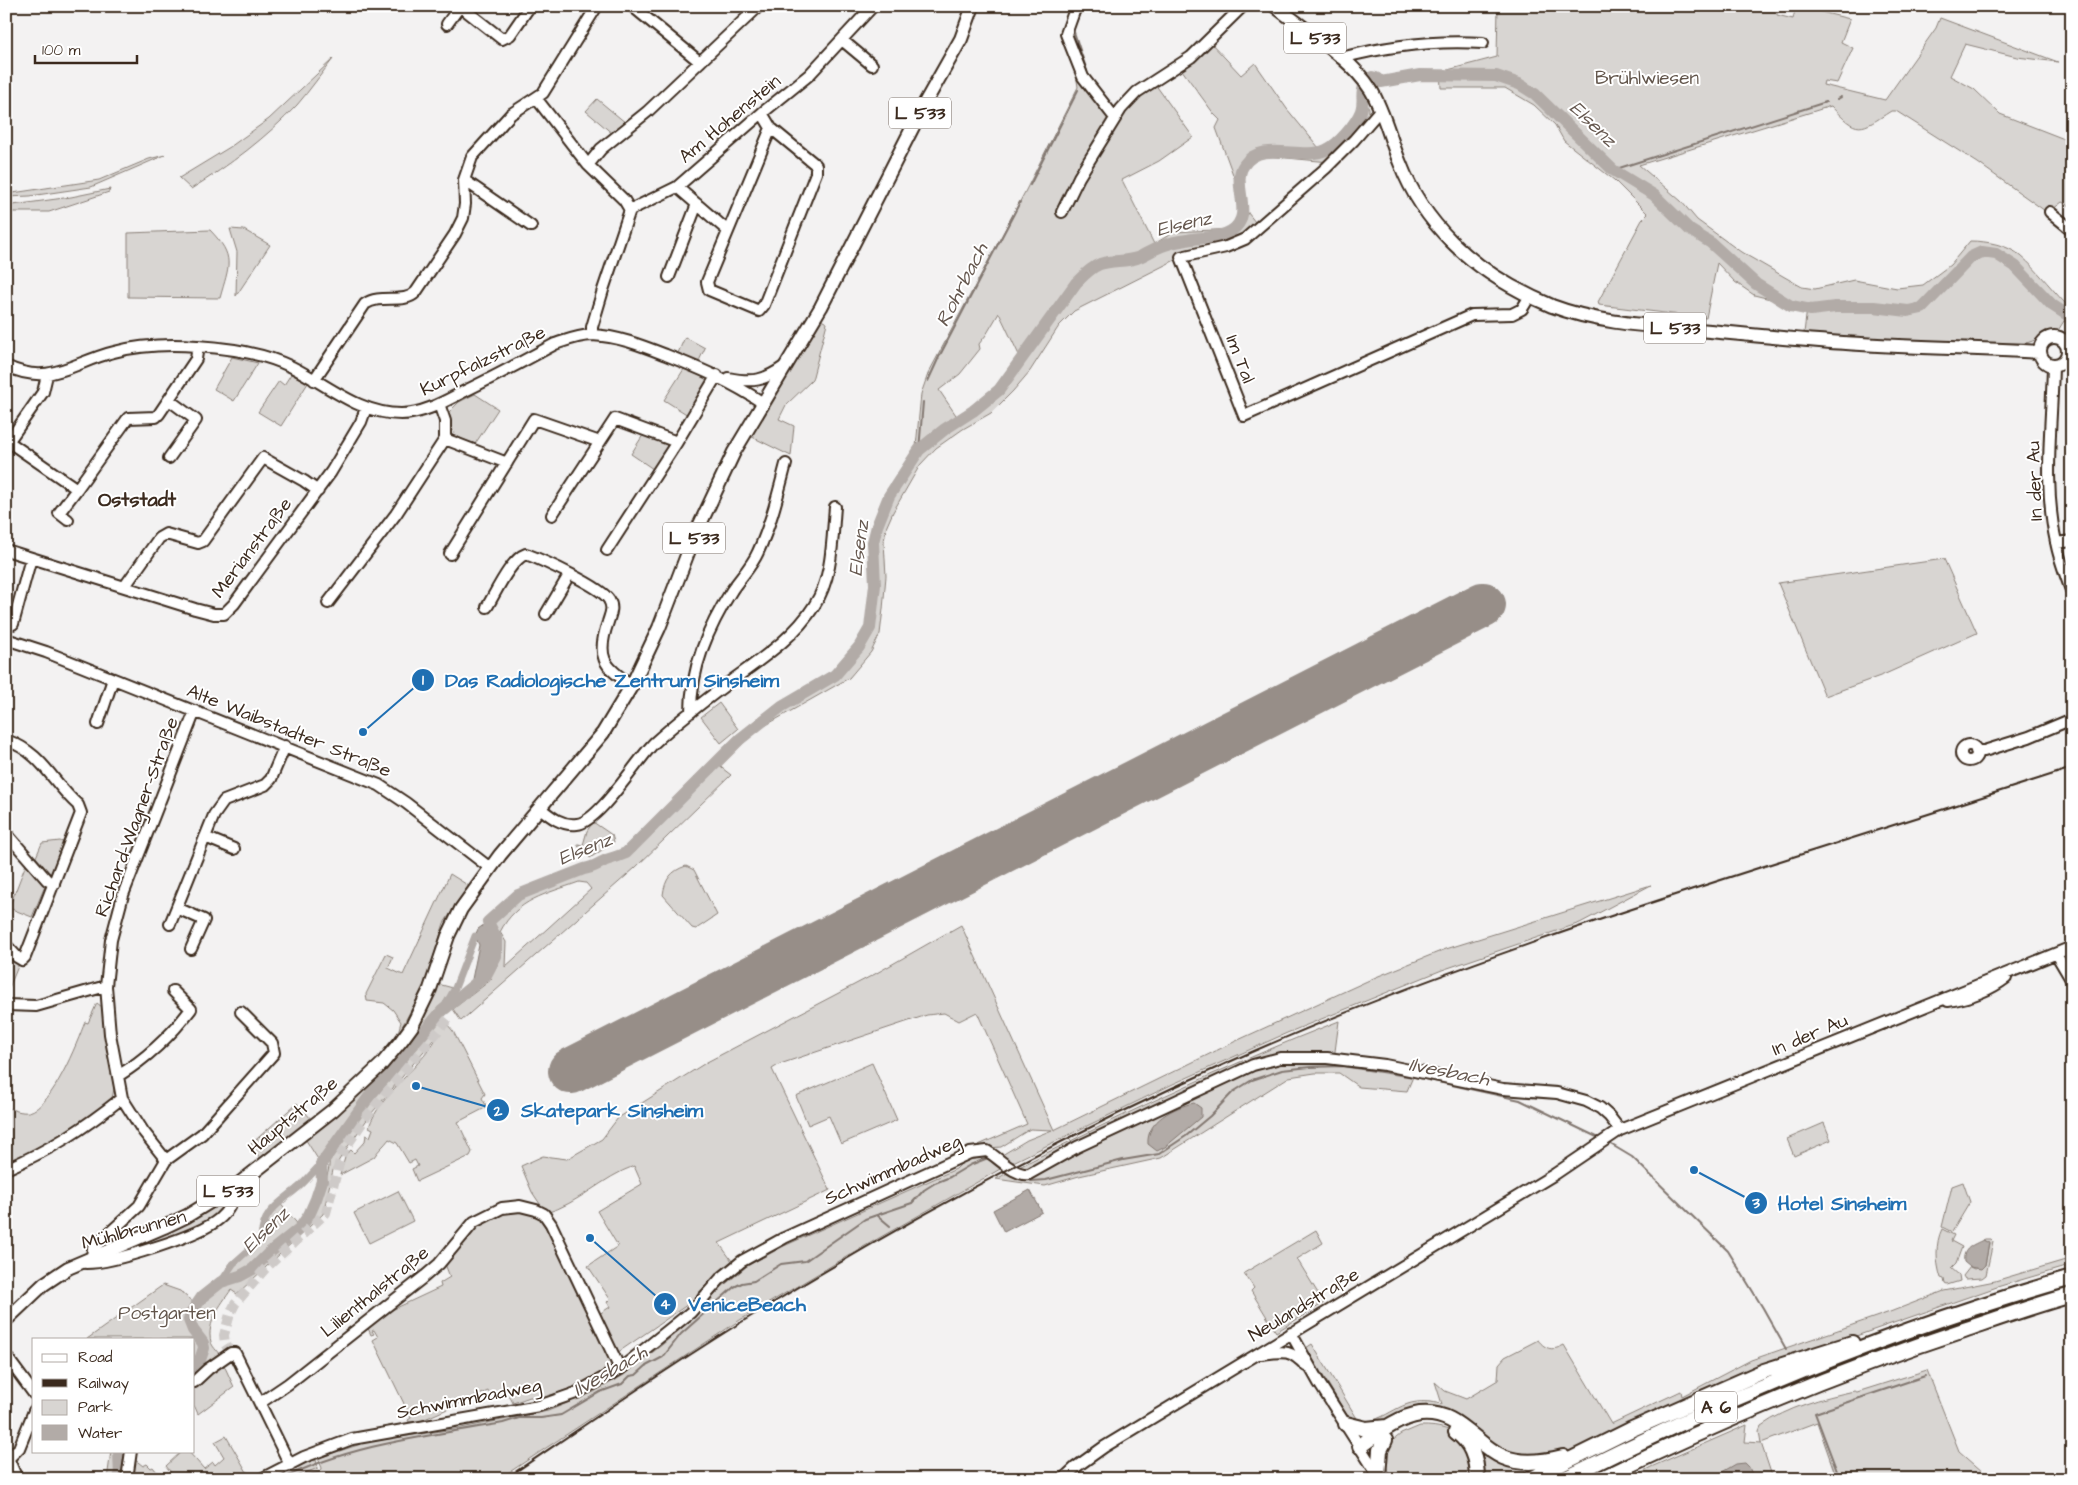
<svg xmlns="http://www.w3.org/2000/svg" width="2078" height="1485" font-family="'Architects Daughter',sans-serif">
	<rect width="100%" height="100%" fill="#f3f2f2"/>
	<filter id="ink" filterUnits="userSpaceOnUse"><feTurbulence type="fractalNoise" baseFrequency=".02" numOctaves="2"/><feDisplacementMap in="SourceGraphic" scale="10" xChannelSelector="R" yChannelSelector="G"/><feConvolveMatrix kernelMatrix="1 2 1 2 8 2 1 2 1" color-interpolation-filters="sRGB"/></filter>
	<g filter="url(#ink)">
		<path fill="#d8d5d2" stroke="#8a8078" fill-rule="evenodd" d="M1498,6H1760L1777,9V15L1793,19L1796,6L1850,19L1841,42L1853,48L1837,83L1824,81L1823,85L1885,100L1936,28L1940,18L2058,62L2017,57L1965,44L1950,76L1974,89L2000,114L2072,142V207L2062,202L2048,213L1978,163L1896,111H1891C1860,131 1858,135 1831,106L1639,165L1681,201L1697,220L1741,252L1802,287L1815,289L1854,280L1897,288L1923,285L1950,265L1970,241C1987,241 2008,245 2021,256C2038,270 2055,294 2072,310V326L2064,321L2057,332C2043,331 2037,343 2023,343C1950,344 1877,341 1804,333L1807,308L1754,295L1735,282L1717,263L1706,318L1599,305L1598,302L1642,220L1648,214L1614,180L1564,141L1555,125L1534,105L1505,88H1441L1440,72L1497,57Z
			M1210,42L1241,75L1255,63L1287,109L1319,148C1323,146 1330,145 1334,142C1348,133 1359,113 1364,98L1369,108V116L1330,162L1265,156L1254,157L1244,170L1246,206L1248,213L1259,227L1245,239L1181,257L1074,311L1059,326L1030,371L1013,391L991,413L963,429L936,448L920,465L893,512L886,528L884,542L886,576L883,609L880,634L871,652L849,678L761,728L718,765L731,775L635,868L461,1021L453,1009L492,979L486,975C499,952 500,946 488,921L500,907L535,883L582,867L622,850L650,826L677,801L723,749L753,722L834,675L858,646L869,628L873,587L872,541L883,507L903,467L916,447L921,394L928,374L1025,192L1078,87L1076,74L1079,72L1107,109L1110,123L1118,117L1138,95L1155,84L1193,137L1159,161L1122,180L1154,244L1174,232L1233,229L1239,217L1235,180L1216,128L1220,120L1214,114L1179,66ZM999,313L1020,357L999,385L958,418L939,390L960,374L980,349L979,344L986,335ZM579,882L586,883L591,889L505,967L506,942L500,932C517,899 546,894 579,882Z
			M333,59C321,74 310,90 297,105C266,138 230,165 191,189L179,178L230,147L269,119Z
			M597,99L626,123L614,135L586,111Z
			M165,155L91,187L30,196L6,197V194L99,180L149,159Z
			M110,189L109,192L49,212H6V206L71,197Z
			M230,229L244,230L270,245L236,296L237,252Z
			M210,230C236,257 229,265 220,298L128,297V233Z
			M821,320L827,323L812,380L786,405L779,419L794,426L791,456L748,435L758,424Z
			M685,337L705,348L698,363L678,353Z
			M232,357L258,363L234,401L214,389Z
			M684,369L704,376L709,382L688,415L664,400Z
			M291,374L308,383L281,426L258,412L279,381L284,385Z
			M475,394L498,409L475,444C453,436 452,435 449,412L459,402Z
			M643,435L667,445L666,450L653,469L631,454Z
			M1944,559L1977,633L1883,675L1825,696L1778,583Z
			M719,703L738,729L721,743L701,717Z
			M593,822L612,835L614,842L590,858L578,846V844L583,845L587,831Z
			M60,841L65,843L51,874L36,857L42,843Z
			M26,864L45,886L32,917L9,908Z
			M686,866L694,870L717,915L696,929L692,928L663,895C665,879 671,871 686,866Z
			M450,874L469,886L444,923L425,984L397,1036L401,1022L393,1010L384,1003L367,1001L366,994L386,954L393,957L388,968L403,975Z
			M1651,885L1580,923L1442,970L1287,1033L1173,1084L1009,1164L858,1250L740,1320L499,1479H296L305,1475L321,1472L322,1468L318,1458L367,1442L461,1428L548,1411L594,1392L624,1375L663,1344L698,1314L722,1287L747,1266L784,1246L956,1169L967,1158L981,1155H1002L1027,1140L1052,1130L1030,1129L1001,1147L967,1150L1027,1124L977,1012L959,1021L944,1013L927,1015L780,1064L772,1069L830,1190L719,1243L732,1261L698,1293L697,1298L617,1353L596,1316L610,1307L607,1302L610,1299L588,1266L618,1246L597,1211L642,1184L634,1166C603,1177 578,1204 546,1213L532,1192L521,1166L543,1156L567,1159L602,1139L618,1118L707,1062L875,974L961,925L1054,1130L1236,1041L1376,977L1446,949Z
			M6,949L19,964L6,995Z
			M438,984L453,988L432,1020L447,1024L453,1031L485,1094L482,1098L487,1107L458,1122L472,1152L470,1156L417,1181L412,1169L418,1166L415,1160L409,1163L397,1143L389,1139C384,1146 378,1150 374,1157L340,1175L346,1154L351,1150L354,1153L365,1141L366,1135L370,1137L373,1129L369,1127C380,1093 424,1066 439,1033L371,1114L344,1152L333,1170L323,1214L237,1294L231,1290C221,1304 206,1323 211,1342C212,1346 217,1351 220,1355L194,1377V1339H87L163,1285L180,1291L195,1304L202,1292L219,1282L231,1264L261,1236C259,1220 268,1212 278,1201L301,1228C310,1214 335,1172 328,1156L321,1164L304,1137L348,1101Z
			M97,1003L102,1007L114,1089L112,1098C90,1117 35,1162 6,1159V1107C13,1110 21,1113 29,1112C52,1107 77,1043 85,1022L88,1023Z
			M1339,1021L1334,1059L1415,1072L1407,1091L1359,1087L1339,1073H1315L1289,1077L1161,1158L1079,1176L1045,1186L996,1179C1107,1121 1222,1067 1339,1021Z
			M872,1063L897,1120L841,1144L829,1116L808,1125L796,1096Z
			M297,1103L312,1120L261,1159L250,1145Z
			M1824,1123L1831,1140L1794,1156L1787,1139Z
			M1963,1182L1970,1202L1952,1232L1942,1227L1952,1186Z
			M398,1191L413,1221L369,1243L354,1213Z
			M233,1193L217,1218L184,1235L145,1247L140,1245L195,1219Z
			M513,1209L535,1216L542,1220L612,1361V1366L579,1385L552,1395L540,1398L530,1397L513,1403L506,1389L491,1396L488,1391L418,1422H409L408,1420L411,1418L373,1340L378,1337L374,1330L372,1331L374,1334L371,1335L367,1326L377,1317L441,1287L440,1283L450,1277L445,1264L472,1228L495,1215Z
			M1942,1229L1954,1235L1951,1241L1962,1247L1956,1263L1951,1268L1959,1275L1960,1281L1947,1285L1945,1284L1944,1279L1941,1278C1936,1263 1935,1243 1942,1229Z
			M1316,1230L1323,1243L1297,1259L1324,1303L1276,1332L1251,1291L1254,1288L1244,1273Z
			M1985,1239H1990L1993,1242L1986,1275L1982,1278L1965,1279L1963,1276L1970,1267L1974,1269L1985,1265L1989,1244L1983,1240Z
			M2072,1258V1265L1997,1287L1859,1335L1774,1361L1703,1389L1681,1401L1661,1408L1557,1457L1510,1456L1431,1408L1416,1407L1402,1412L1377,1425L1361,1423C1395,1418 1400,1394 1442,1404L1435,1382L1445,1391L1466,1399L1498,1380L1499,1364L1505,1357L1538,1340C1546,1350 1553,1351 1564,1345L1611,1424L1681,1391L1682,1396L1751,1360L1890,1312L1944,1291L1995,1281Z
			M1312,1344L1358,1420L1349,1418L1306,1348Z
			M223,1363L234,1387L198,1414L194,1405V1388Z
			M1927,1370L1959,1451L1991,1479H1837L1817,1422L1761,1443L1773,1479H1629L1651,1467L1747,1425L1745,1442L1761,1443L1759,1431L1761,1426C1788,1407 1822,1398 1854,1391L1857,1392Z
			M1420,1426C1463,1425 1463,1444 1474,1479H1392L1384,1463L1387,1445L1401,1434Z
			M226,1436L251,1479H214L207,1472L199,1479H176L166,1466L182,1451H188L204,1469L213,1462L215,1465L224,1457L215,1442Z
			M1476,1443L1542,1466L1517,1479H1481Z
			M111,1451H126L125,1479H107Z
			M312,1458L314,1461L316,1460L318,1468L289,1479H272Z
			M134,1459L143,1466L147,1464L151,1468L153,1467L157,1472L153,1476L154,1479H133Z"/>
		<path fill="#b2aba7" stroke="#827770" d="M488,922C490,927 494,932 496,937C502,959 486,978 470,989L479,945L475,936L478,929Z
			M1194,1103L1201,1108V1117L1165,1147L1157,1151L1148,1144C1146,1121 1174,1107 1194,1103Z
			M1030,1190L1042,1212L1004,1232L993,1210Z
			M1983,1240L1989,1243L1985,1265L1981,1269L1970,1267L1964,1262C1962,1248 1973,1245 1983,1240Z
			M1745,1463L1749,1467L1754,1479H1710L1736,1464Z"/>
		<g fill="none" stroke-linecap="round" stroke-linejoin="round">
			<path stroke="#827770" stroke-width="2" d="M1083,6L1073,29L1087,71
				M1837,99L1841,97
				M1613,170L1826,102
				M1030,185L1078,90
				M928,381L939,357L1020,202
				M919,450L923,402
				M1607,1142L1632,1157L1728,1251L1763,1308L1786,1349
				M1031,1181L1046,1180L1123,1160L1159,1154L1186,1136L1210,1116L1233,1092L1252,1080L1282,1070L1310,1067L1342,1066L1420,1078L1520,1100L1601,1139
				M877,1215L890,1226
				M282,1479C351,1444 428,1436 503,1423L519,1418H541L561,1415L600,1392L622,1384L630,1376L636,1375L646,1366L663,1357L681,1334L734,1287L742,1283L754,1281L781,1264L805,1261L865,1219L912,1203L924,1190L935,1183L950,1177L970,1165L988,1158
				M1840,1479L1815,1413L1925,1376"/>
			<path stroke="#b2aba7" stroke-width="7" d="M442,1011L455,988L475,936
				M221,1282L233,1264L261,1239C262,1211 280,1203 299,1187C307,1180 314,1171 321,1164"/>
			<path stroke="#b2aba7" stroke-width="12" d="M194,1367L200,1360L204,1348L203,1343L193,1330L189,1320L191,1313L202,1297L221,1282L240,1276L253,1269L269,1253L300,1228L309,1215L316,1199L322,1181L321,1164L371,1094L442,1011L486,975L496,956V938L488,922L518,895L584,869C593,868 598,864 606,860C613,858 619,856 626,853L740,739L782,706L835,675L859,647L870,628L875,585L873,542L877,526L889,496L919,450L945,429L973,411L999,390L1076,283C1083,276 1090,268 1100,264C1112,260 1125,262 1137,258C1147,254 1155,248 1165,245C1172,242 1180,241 1187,240C1201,237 1219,239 1231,231C1256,215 1230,184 1244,165C1262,139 1300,161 1326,150C1338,145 1356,124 1361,111C1366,96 1356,92 1372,77L1376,78L1381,82L1420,75L1496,76L1519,84L1535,94L1613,170L1654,195L1690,230L1711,243L1756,284L1791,306L1811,310L1835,307H1874L1908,311L1922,308L1971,257L1982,252L1996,254L2015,266L2052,305L2072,318
				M119,1451L120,1479"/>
			<path stroke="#978e88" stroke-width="46" d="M571,1071L1483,605"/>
			<path stroke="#cecac8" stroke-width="10" stroke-dasharray="10 5" stroke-linecap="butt" d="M231,1353L225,1344L224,1335L230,1314L235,1304L265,1269L326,1213L342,1153L366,1117L448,1019"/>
			<g stroke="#3b2a1e" stroke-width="14">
				<path id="minor" d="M460,6L502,39L510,35L530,6
					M632,6L700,62
					M1076,6L1066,34L1083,77L1115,118
					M447,24L460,6
					M842,40L872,65
					M1341,58C1386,46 1436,40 1483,43
					M536,98L588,165L624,200L630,210L603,290L592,327V335
					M1380,110L1354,140L1326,168L1245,239L1226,247L1181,257L1244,416L1472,315L1512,314L1522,309L1530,296
					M762,113L771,128L816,165V173L764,305L759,311L709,290L707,282L771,128
					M588,165L601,149L647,112L759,6
					M464,180L531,226
					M677,187L728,231
					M630,210L677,187L762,113L809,75L873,6
					M1062,212L1079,177L1121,109L1137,92L1191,57L1243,6
					M2050,212L2072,230
					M669,277L697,204
					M2053,365C2052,423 2043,484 2056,542C2059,559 2066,576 2072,593
					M6,366C50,387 73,362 114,352C141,345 169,344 197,346C228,348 264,353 292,367C328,385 359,414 401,414C426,414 450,398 471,388C500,374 527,359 555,344C567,340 580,335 592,335C618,336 643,346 666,355C701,369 732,382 763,403
					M728,378C753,383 764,381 785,366
					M314,380L365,304C381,293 404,305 416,292L455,234L463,218L465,204L464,180L472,157L511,114L543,93L597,6
					M169,400L196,420L169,458
					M445,439L507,463
					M9,442L77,489L128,418L156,417L159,414L196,359L198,346
					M6,445L43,392L47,375
					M552,515L615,419L677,442
					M68,520L59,513L77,489
					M2056,543L2072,541
					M6,550L195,609L214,614H224L234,604L331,472L361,422L366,408
					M607,550L677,442L717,375
					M450,554L534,419L600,442
					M125,586L159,538L166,534L198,543L203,541L263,458L304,481L318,491
					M328,603L396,514L445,439V421L439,404
					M487,607C496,592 511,559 526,554C542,560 602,587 609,600C614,608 610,615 608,622C596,656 603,667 632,685
					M546,614L569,575
					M13,624L31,558
					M6,639L46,652L379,785L406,803L490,868
					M691,712C691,667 708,628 732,590C740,578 752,566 758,552C771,524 778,494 786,464
					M98,724L113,679
					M6,740C43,753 51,781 78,805L81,813L25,957L22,960L17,957L6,945
					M1961 753a8 8 0 1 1 16 0a8 8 0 1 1-16 0Z
					M1976,751H1984L2029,737L2072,719
					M540,808C551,817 562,826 577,824C599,822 637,760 654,743C678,721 704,701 731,681C761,659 794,638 814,606C833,577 832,540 835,507
					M6,833L47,880L54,884
					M205,837L234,849
					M177,908L204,920L191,949
					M170,924L214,815L224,801L265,785L271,779L285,746
					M2056,954L2072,981
					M1948,1001C1968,998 1989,991 2006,978
					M6,1005L36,1006L106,986
					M118,1076C147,1058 170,1037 191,1009L173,991
					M166,1160L143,1131L122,1098L110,1034L106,986L111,940L123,895L195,711
					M6,1169C52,1149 83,1129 122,1098
					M92,1257L93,1248L139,1206L166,1160L202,1134L274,1053L272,1043L241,1012
					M86,1263C113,1263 199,1236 219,1219C230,1210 234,1199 236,1186
					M1291,1333L1319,1383L1379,1477
					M1261,1354C1284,1351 1290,1349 1306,1366
					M6,1356L34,1394
					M194,1382L208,1369L231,1353H235L290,1465
					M260,1403L288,1384L425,1276L439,1264L474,1222L502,1208L520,1206L536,1210L544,1214L551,1224L620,1369
					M8,1459L19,1448L34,1411
					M127,1479L131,1451
					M261,1479L304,1457L352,1439L539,1406L576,1393L620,1369L691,1312L720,1279L742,1261L784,1238L970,1153L987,1151C999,1158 1014,1176 1029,1174L1077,1147L1253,1065L1280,1058H1327L1385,1065L1503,1089L1557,1093L1586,1101L1600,1108L1609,1116L1620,1130
					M1063,1479L1076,1467L1104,1447L1555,1174L1620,1130L2072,947"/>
			</g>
			<g stroke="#3b2a1e" stroke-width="16">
				<path id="major" d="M1275,6C1306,31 1350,57 1371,90C1384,112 1390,139 1400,163C1411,192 1430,220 1452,242C1480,270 1516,291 1552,306C1602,325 1658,326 1710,331C1761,336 1811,341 1861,344C1921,348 1980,348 2040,352
					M2040 351a14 14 0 1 1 28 0a14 14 0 1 1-28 0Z
					M6,1320L44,1284L68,1268L164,1227L187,1216L236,1186L333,1110L381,1065L401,1041L412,1026L430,989L448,936L461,909L500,855L603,733L632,685L659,628L694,537L734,452L821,307L926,101L961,39L973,6
					M6,1456L16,1479"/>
			</g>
			<g stroke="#3b2a1e" stroke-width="18">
				<path id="highway" d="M1346,1424L1366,1429L1387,1427
					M1456,1432C1472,1443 1477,1460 1477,1479
					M1360,1446C1377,1434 1398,1417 1420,1414C1458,1410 1473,1444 1503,1457C1522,1465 1543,1462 1563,1457
					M1378,1476L1380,1450L1385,1440
					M1531,1479L1630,1430L1764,1371L1852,1343
					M1564,1479C1726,1398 1897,1327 2072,1278
					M1600,1479C1718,1422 1839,1371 1964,1330C1999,1318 2035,1305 2072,1295"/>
			</g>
			<use href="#minor" stroke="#fff" stroke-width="10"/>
			<use href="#major" stroke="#fff" stroke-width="12"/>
			<use href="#highway" stroke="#fff" stroke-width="14"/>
			<path stroke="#3b2a1e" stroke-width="2" d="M505,1479C591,1421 677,1361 766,1307C914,1216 1068,1134 1227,1063C1499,941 1788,861 2072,768"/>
		</g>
	</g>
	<g text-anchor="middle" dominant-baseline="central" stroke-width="4" stroke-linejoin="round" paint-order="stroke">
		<g fill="#fff" stroke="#766a62" stroke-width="1">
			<rect x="1284" y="22.5" width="62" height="31" rx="4"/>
			<rect x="889" y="97.5" width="62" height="31" rx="4"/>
			<rect x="1644" y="312.5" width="62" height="31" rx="4"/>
			<rect x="663" y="522.5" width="62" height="31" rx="4"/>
			<rect x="197" y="1175.5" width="62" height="31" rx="4"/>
			<rect x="1695" y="1391.5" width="42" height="31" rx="4"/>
		</g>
		<g font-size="18" font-weight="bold" fill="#3b2a1e">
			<text x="1315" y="38">L 533</text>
			<text x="920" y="113">L 533</text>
			<text x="1675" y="328">L 533</text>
			<text x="694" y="538">L 533</text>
			<text x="228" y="1191">L 533</text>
			<text x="1716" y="1407">A 6</text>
		</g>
		<g font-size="19" fill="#62554b" stroke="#fff">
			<text x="1647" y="78">Brühlwiesen</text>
			<text x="167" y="1313">Postgarten</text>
		</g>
		<g font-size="19" fill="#3b2a1e" stroke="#fff">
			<text transform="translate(730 119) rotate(-40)">Am Hohenstein</text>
			<text transform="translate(1240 359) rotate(69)">Im Tal</text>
			<text transform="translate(483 361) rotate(-26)">Kurpfalzstraße</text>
			<text transform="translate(2035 481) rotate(-92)">In der Au</text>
			<text transform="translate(252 548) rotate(-53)">Merianstraße</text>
			<text transform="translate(289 731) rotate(22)">Alte Waibstadter Straße</text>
			<text transform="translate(137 817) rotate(-70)">Richard-Wagner-Straße</text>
			<text transform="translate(1810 1035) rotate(-23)">In der Au</text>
			<text transform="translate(293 1116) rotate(-40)">Hauptstraße</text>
			<text transform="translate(893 1170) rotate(-24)">Schwimmbadweg</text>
			<text transform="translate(134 1230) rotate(-15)">Mühlbrunnen</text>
			<text transform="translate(375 1292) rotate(-39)">Lilienthalstraße</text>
			<text transform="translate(1304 1305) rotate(-31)">Neulandstraße</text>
			<text transform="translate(469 1399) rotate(-11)">Schwimmbadweg</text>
		</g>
		<g font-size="20" font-style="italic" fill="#65574e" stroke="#fff">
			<text transform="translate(1593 124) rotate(44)">Elsenz</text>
			<text transform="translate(1184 224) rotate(-13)">Elsenz</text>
			<text transform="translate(962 285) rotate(-63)">Rohrbach</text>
			<text transform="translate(859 548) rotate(-83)">Elsenz</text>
			<text transform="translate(585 849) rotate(-22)">Elsenz</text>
			<text transform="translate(1449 1072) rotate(11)">Ilvesbach</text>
			<text transform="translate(266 1230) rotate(-44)">Elsenz</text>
			<text transform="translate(610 1371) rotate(-30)">Ilvesbach</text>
		</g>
		<g font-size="20" font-weight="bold" fill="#3b2a1e" stroke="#fff">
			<text x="137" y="500">Oststadt</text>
		</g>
	</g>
	<path fill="none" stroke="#1f6fb2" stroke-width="2" d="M363 732L423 680M416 1086L498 1110M1694 1170L1756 1203M590 1238L665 1304"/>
	<g fill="#1f6fb2" stroke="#fff" stroke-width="2">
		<circle cx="363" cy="732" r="5"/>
		<circle cx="416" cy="1086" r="5"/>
		<circle cx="1694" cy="1170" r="5"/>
		<circle cx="590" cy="1238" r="5"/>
		<circle cx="423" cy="680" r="12"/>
		<circle cx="498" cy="1110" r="12"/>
		<circle cx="1756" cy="1203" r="12"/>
		<circle cx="665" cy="1304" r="12"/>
	</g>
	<g font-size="15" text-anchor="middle" font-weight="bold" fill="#fff">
		<text x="423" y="685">1</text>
		<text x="498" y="1116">2</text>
		<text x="1756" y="1208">3</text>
		<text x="665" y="1309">4</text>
	</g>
	<g font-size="20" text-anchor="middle" font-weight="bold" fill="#1f6fb2" stroke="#fff" stroke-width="4" stroke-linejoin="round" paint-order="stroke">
		<text x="612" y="687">Das Radiologische Zentrum Sinsheim</text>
		<text x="612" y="1117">Skatepark Sinsheim</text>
		<text x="1842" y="1210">Hotel Sinsheim</text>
		<text x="747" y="1311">VeniceBeach</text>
	</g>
	<rect width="2078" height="1485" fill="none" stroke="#fff" stroke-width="25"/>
	<rect x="12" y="12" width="2053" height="1460" fill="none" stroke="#3b2a1e" stroke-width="2" filter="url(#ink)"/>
	<rect x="32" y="1338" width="162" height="115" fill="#ffffff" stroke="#b1aaa5"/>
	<rect x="42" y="1354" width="25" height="8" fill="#ffffff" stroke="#b1aaa5"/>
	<text x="78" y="1362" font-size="15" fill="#3b2a1e">Road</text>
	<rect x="42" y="1379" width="25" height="8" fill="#3b2a1e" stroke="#b1aaa5"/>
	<text x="78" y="1388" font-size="15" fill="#3b2a1e">Railway</text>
	<rect x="42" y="1400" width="25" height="15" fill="#d8d5d2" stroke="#b1aaa5"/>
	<text x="78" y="1412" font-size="15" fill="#3b2a1e">Park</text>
	<rect x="42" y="1425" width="25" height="15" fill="#b2aba7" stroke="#b1aaa5"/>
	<text x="78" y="1438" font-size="15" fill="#3b2a1e">Water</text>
	<path d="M35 55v8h102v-8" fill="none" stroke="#3b2a1e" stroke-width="2.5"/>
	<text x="42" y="55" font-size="15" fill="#3b2a1e" stroke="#ffffff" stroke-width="4" paint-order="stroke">100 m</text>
</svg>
